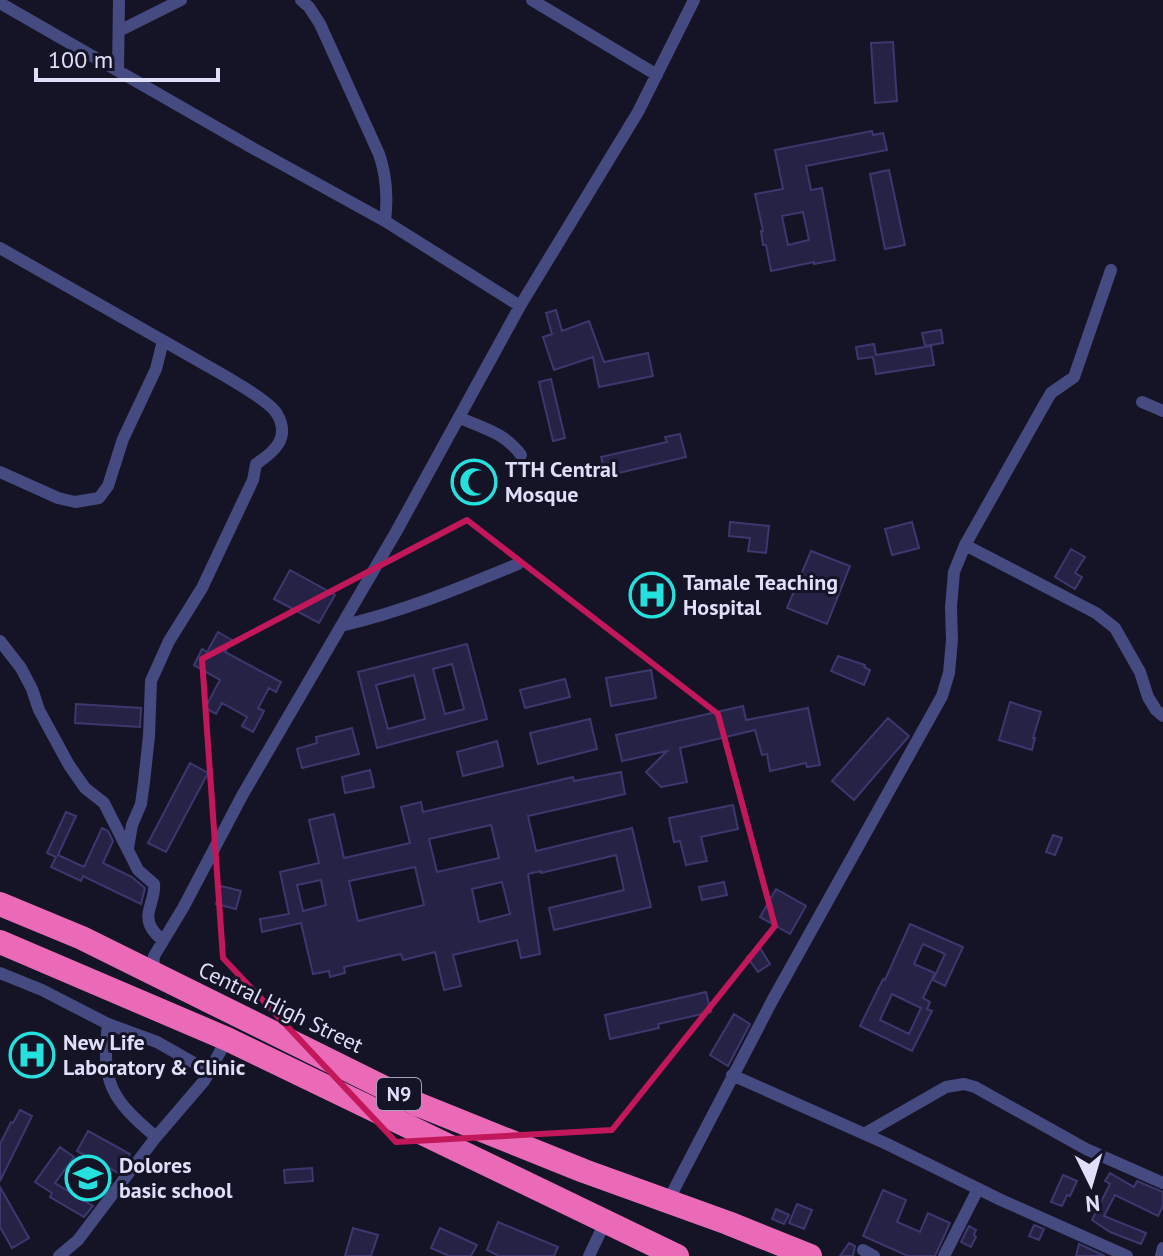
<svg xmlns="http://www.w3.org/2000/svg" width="1163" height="1256" font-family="'PT Sans',sans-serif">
	<rect width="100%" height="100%" fill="#151427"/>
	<path fill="#252246" stroke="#3c386e" stroke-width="2" fill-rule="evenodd" d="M893,42L897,101L875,103L871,43Z
		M872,131L873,135L883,133L887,150L806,166L811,190L822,188L835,260L814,264V262L771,271L766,245H763L761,231H763L755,194L783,189L775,150ZM803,212L809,240L788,245L782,216Z
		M889,170L905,245L885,249L870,174Z
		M556,310L562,331L589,321L604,362L648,353L653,376L599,387L593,357L554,370L543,337L552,334L546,313Z
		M941,330L943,343L925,346L922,333Z
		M874,344L876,355L931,346L934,365L876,374L873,357L858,359L856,347Z
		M551,379L565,438L553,441L539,382Z
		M680,434L686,457L606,476L601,457L667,442L665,437Z
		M730,522L769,526L766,553L748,551L750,538L729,536Z
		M912,522L919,548L892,555L885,529Z
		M1071,549L1085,557L1075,573L1082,577L1075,589L1055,577Z
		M811,551L850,566L827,624L787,608Z
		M290,570L335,595L319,623L274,599Z
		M218,632L232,640L225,652L281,682L276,692L269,688L258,708L264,711L253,732L242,726L247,717L222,703L216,714L205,708L220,680L194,665L202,649L207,652Z
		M467,644L487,719L377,748L358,672ZM452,664L464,709L445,714L433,669ZM414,675L425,719L388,729L376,685Z
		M838,656L865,665L864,667L870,670L864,685L831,671Z
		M651,670L656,698L611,706L606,678Z
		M565,679L570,697L525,708L520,690Z
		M1010,702L1041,712L1033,738H1035L1032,750L999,740Z
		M76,704L141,708L140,727L75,723Z
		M743,706L746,720L808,708L820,765L807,767L806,763L770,771L767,754L762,755L755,730L680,748L687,782L661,787L646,772L667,751L622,761L616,735Z
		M888,718L909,736L854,800L832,781Z
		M590,719L597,749L538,764L530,733Z
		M352,728L359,754L302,768L297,749L317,743L316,737Z
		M497,741L503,766L463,776L457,752Z
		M190,763L208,773L166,852L148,843Z
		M370,770L374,787L345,793L342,777Z
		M621,772L625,794L528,816L536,851L632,828L651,907L554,930L549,908L624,890L616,855L541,873V871L528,874L540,954L521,958L517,940L453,955L461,986L444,990L435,952L403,960L401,954L344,967L345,973L330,977L329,971L313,974L301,923L262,932L260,919L289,914L280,872L319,863L309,820L334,814L344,858L410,843L401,807L421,802L423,812L573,777L574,781ZM491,825L499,858L437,872L429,839ZM415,867L424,905L358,921L349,881ZM321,880L326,905L303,911L297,885ZM502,882L510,914L479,922L472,889Z
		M733,805L738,829L701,837L707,861L686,865L680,841L674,842L669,818Z
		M66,812L76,816L58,855L84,867L102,828L108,831L113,841L103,863L132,877L145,888L141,904L83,876L81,881L51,867L56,857L47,853Z
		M1053,835L1062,838L1055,855L1046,852Z
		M724,882L727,895L702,900L699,887Z
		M221,886L241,891L236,909L216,904Z
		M776,889L806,906L790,934L760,917Z
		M910,924L963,947L945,986L933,980L945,954L923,944L914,964L935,973L923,998L930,1002L927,1009L932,1011L912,1051L860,1026L883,979L885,980ZM892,994L921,1008L909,1034L880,1020Z
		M760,948L770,964L758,972L747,957Z
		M706,992L711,1012L658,1024L659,1028L610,1039L605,1015Z
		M734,1014L750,1024L728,1066L710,1055Z
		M20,1110L32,1116L0,1181V1144L11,1122L13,1123Z
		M88,1131L130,1154L118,1173L77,1151Z
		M60,1147L74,1157L55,1183L93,1206L84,1217L50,1197L52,1193L35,1182Z
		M312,1168L313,1181L285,1183L284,1170Z
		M1110,1173L1134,1187L1137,1181L1163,1192V1206L1158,1216L1115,1195L1104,1216L1146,1233L1141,1244L1110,1232L1092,1220L1110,1184L1105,1181Z
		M1063,1175L1077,1181L1070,1196L1067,1195L1062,1206L1051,1202Z
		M0,1187L29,1238L12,1248L0,1227Z
		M883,1190L906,1200L897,1222L920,1232L928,1213L950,1223L935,1256H908L863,1236Z
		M797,1204L812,1210L804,1229L789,1223Z
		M776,1209L789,1215L784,1224L772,1219Z
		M498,1222L558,1247L554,1256H499L487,1250Z
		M1034,1225L1044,1229L1039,1240L1029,1236Z
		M969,1226L976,1230L974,1235L976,1237L971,1247L961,1242Z
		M353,1228L378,1235L371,1256H345Z
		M440,1228L477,1245L471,1256H449L431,1248Z
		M849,1243L855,1246L853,1256H840Z
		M1079,1244L1105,1256H1076Z"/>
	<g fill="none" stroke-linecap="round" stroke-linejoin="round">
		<path stroke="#454a80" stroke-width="12" d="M301,0L309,7L320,24L379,154C387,177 388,197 385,221
			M532,0L657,75
			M0,3L249,146L385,221L520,306
			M119,31L181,0
			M118,70L119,0
			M0,248C66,285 131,323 197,360C213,369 270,400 277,414C291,438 274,452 256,464L253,480L202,588L169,641L151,681L149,736L144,782L141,804L132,825L128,848
			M1142,402L1163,411
			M460,418C483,428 505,433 521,455
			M0,472L58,498L75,502L99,498L108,486L123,439L156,369L163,341
			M965,545L1096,613L1115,628L1140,672L1148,697L1156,710L1163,716
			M341,626C405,611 457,589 518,564
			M0,641L21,668L32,689L39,710L69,765L85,788L104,803L138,870L154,884C156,898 144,912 150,925C152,931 159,937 163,941
			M0,973L42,990L108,1024L157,1042L210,1072
			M153,974L154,956L183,908L243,794L396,532L520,306L638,112L694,0
			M108,1024C101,1083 111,1099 156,1137
			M732,1075L887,1144L1001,1200L1127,1256
			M864,1134L946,1087L964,1084L975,1087L1086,1149L1163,1183
			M668,1201L772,1001L942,696L949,673L952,640L951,607L954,572L965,545L1044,405L1051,393L1074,377L1111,270
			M863,1250L874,1256
			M59,1256L78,1240L156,1137L204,1081L227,1039
			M589,1256L606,1220
			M944,1256L978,1189
			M1161,1256L1163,1248"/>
		<path stroke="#ea6ab7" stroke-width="24" d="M0,904L82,938L417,1104L584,1171L728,1223L810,1256
			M0,942L227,1039L677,1256"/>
	</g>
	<path fill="none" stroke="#c2185b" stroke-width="6" stroke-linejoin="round" d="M467,520L718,714L775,926L612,1130L396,1142L223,958L202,659Z"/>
	<defs>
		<g id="mosque-ring" transform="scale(2.3)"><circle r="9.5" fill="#151427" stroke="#25e0dc" stroke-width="1.5"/><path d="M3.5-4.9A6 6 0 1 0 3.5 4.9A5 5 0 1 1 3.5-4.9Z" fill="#25e0dc"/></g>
		<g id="hospital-ring" transform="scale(2.3)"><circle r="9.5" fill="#151427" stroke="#25e0dc" stroke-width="1.5"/><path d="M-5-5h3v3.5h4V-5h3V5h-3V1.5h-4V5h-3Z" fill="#25e0dc"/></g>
		<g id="school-ring" transform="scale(2.3)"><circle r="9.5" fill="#151427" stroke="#25e0dc" stroke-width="1.5"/><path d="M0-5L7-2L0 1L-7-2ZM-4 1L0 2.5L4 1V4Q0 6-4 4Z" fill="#25e0dc"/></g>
	</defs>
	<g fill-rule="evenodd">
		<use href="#mosque-ring" x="474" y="482"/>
		<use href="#hospital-ring" x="652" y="595"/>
		<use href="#hospital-ring" x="32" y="1055"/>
		<use href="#school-ring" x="88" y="1178"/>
	</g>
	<g text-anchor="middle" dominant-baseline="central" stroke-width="6" stroke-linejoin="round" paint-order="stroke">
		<rect fill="#151427" stroke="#a2a2bb" stroke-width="2" x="377" y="1078" width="44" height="32" rx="6"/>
		<g font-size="20" font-weight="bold" fill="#dfdffa">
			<text x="399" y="1094">N9</text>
		</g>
		<g font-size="22" font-weight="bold" fill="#dfdffa" stroke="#151427" text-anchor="start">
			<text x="505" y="469">TTH Central<tspan x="505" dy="25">Mosque</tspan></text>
			<text x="683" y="582">Tamale Teaching<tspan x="683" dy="25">Hospital</tspan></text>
			<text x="63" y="1042">New Life<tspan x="63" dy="25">Laboratory &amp; Clinic</tspan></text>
			<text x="119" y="1165">Dolores<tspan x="119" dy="25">basic school</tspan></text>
		</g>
		<g font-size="22" fill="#dfdffa" stroke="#151427">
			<text transform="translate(281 1007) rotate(26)">Central High Street</text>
		</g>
	</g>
	<g transform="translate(1091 1184) rotate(175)" stroke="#151427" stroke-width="6" paint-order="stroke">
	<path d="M0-6L14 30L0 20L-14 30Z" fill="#dfdffa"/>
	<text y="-12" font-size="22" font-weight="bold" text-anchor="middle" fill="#dfdffa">N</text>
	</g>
	<path d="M36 68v12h182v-12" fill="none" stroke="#dfdffa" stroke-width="4"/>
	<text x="48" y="68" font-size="24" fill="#dfdffa" stroke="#151427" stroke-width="6" paint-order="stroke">100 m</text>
</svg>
